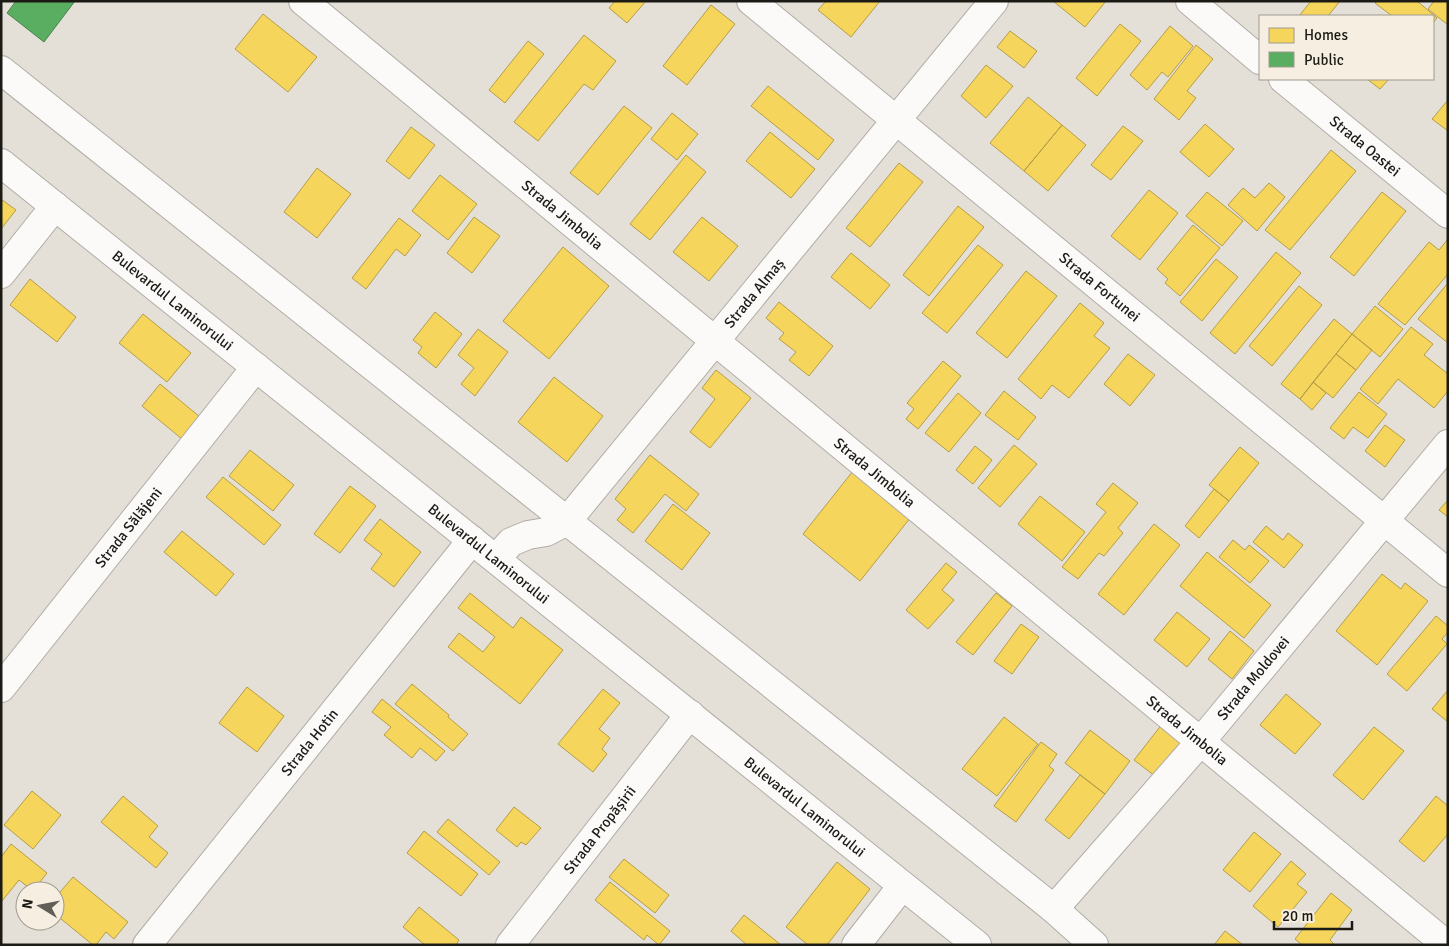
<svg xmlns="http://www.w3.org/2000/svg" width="1449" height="946" font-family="Signika,sans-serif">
	<rect width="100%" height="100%" fill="#e4e0d8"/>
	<path fill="#f6d55c" stroke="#b59d47" d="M615,1H646L627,23L609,8Z
		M826,1H880L851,37L818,10Z
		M1053,1H1106L1085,27Z
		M1311,1H1340L1328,16H1299Z
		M1377,1H1417L1437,18L1433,23V16H1392L1375,3Z
		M1434,1H1448V25L1428,9Z
		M711,5L735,24L687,85L663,66Z
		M263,14L317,57L288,92L235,49Z
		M1120,24L1141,41L1097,96L1076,78Z
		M1170,26L1193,46L1168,77L1162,72L1147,90L1130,75Z
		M1010,31L1037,51L1024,68L997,47Z
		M584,35L616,61L593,90L584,84L538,141L514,122Z
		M528,41L544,54L505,103L489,90Z
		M1196,45L1213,59L1187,91L1196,98L1179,120L1154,99Z
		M986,65L1013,86L986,118L961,96Z
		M1367,79H1389L1380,89Z
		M768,86L834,140L818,160L751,106Z
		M1028,97L1062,125L1024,171L990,143Z
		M1448,100V131L1432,119Z
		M624,106L652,128L598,195L570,173Z
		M672,113L698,134L677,160L651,139Z
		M1205,124L1234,149L1209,177L1180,152Z
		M1062,125L1086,145L1048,191L1024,171Z
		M1123,126L1143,141L1111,180L1091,165Z
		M411,127L435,145L409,179L386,161Z
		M770,132L815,169L791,198L746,161Z
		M1331,150L1356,171L1290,250L1265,230Z
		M686,155L706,172L650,240L630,224Z
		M899,163L923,182L870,247L846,228Z
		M317,168L351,194L317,238L284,212Z
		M440,175L477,204L448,240L412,211Z
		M1269,183L1285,197L1257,231L1228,205L1243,188L1255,198Z
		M1149,190L1178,213L1140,260L1111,236Z
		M1207,192L1243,221L1222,246L1186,216Z
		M1382,192L1406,211L1354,276L1330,257Z
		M1,199L16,210L1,229Z
		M958,206L984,227L929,296L903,275Z
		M474,217L500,236L472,273L447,253Z
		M702,217L738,246L709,281L673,252Z
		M399,218L421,235L405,256L396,249L366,289L352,278Z
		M1193,225L1220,248L1180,296L1165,283L1168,279L1157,269Z
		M1448,239V274L1405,325L1378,304L1429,242L1439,250Z
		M978,245L1003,265L947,333L922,313Z
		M563,247L609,286L549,359L503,321Z
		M1276,252L1301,273L1235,354L1210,333Z
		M851,253L890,285L870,309L831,277Z
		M1216,259L1238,277L1202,321L1180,302Z
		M1026,271L1057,296L1007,358L976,333Z
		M30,279L76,317L57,342L10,305Z
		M1448,283V343L1418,319Z
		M1299,286L1322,305L1272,366L1249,346Z
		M779,302L833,346L809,376L789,360L796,352L779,339L784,333L766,318Z
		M1080,303L1104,323L1094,336L1110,348L1069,398L1052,385L1041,399L1018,379Z
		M1375,306L1403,329L1380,357L1352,334Z
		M435,312L462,334L436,368L418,353L422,347L413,340Z
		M143,314L191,353L167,382L119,343Z
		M1334,319L1352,334L1300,399L1281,384Z
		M1411,327L1433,344L1424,355L1448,374V391L1434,408L1398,379L1378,404L1360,389Z
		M478,329L508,352L475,396L461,384L474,368L458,355Z
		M1352,334L1372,350L1356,370L1336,354Z
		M1128,354L1155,375L1130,406L1104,384Z
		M1336,354L1356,370L1333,398L1313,382Z
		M943,361L961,376L918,429L906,419L914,409L907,403Z
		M716,370L751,398L710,448L690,432L715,399L702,388Z
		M554,377L603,416L567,462L518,422Z
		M1313,382L1326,393L1312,410L1300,399Z
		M160,384L200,417L182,439L142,406Z
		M1004,391L1036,417L1018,440L985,415Z
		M1359,392L1387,414L1368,438L1353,427L1344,439L1330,428Z
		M958,393L981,413L949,452L925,433Z
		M1385,425L1405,440L1385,467L1365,451Z
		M1014,445L1037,464L1000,507L978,488Z
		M975,446L992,460L973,484L956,470Z
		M1240,447L1259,463L1229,501L1209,485Z
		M250,450L294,485L273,511L229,476Z
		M650,455L699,494L686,511L665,494L633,533L617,520L626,509L615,499Z
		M853,471L911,517L860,581L803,534Z
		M223,477L281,525L264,545L206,497Z
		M1113,483L1138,503L1118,528L1123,533L1104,556L1099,553L1078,579L1062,567L1106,512L1096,504Z
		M350,486L376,506L340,553L314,534Z
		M1214,489L1229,501L1199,538L1185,526Z
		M1040,496L1085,532L1062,561L1018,524Z
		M1448,500V517L1439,510Z
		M673,504L710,533L682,570L645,541Z
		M380,519L421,552L394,587L371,569L382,554L364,540Z
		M1154,524L1180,545L1124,615L1098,594Z
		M1266,526L1283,540L1288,533L1303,545L1284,568L1253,542Z
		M182,531L234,574L216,596L164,552Z
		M1233,540L1245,550L1249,545L1269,561L1250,583L1219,557Z
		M1207,552L1271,605L1244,638L1180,586Z
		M946,563L957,572L942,590L954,600L928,629L906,610Z
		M1382,574L1401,589L1405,583L1428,601L1377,665L1336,631Z
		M470,593L513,628L521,617L563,650L520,704L448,647L459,633L483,652L495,637L458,608Z
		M996,593L1012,606L973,655L956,642Z
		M1177,612L1210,639L1187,667L1154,640Z
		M1436,616L1448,626V632L1442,639L1447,644L1407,691L1387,674Z
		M1021,624L1039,637L1012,674L994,661Z
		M1230,631L1254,651L1232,679L1208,659Z
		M412,684L449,715L448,717L468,734L453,751L395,704Z
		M247,687L284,716L257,752L219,723Z
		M603,689L620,703L599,729L610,738L602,749L607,754L593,772L558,744Z
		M1448,690V722L1432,709Z
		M1286,694L1321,724L1295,754L1260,725Z
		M382,699L445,751L436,761L420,748L412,758L384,735L391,727L372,712Z
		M1004,717L1038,744L997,796L962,769Z
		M1163,723L1184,739L1155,776L1134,760Z
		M1374,727L1404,751L1363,800L1333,775Z
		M1090,730L1130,761L1105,794L1065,763Z
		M1041,742L1057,754L1049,766L1054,770L1016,822L994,806Z
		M1080,775L1105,794L1069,839L1045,820Z
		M32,791L61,815L33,849L4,825Z
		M123,796L158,826L149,837L168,853L156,868L101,822Z
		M1436,796L1448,806V834L1424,862L1399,841Z
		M514,807L541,828L526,845L521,842L517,847L496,830Z
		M448,819L500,862L489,875L437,832Z
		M424,831L478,874L461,896L407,853Z
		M1254,832L1281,854L1250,892L1223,870Z
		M11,844L47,873L33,891L19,880L2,901L1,857Z
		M624,859L669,895L655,913L609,877Z
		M1291,861L1306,874L1297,884L1307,892L1278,927L1253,906Z
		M837,862L870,889L827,945H808L786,927Z
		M73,877L128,922L114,939L106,932L96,945H93L55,914V898Z
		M610,882L670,931L659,945L647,935L644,940L595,900Z
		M1331,893L1352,910L1330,940L1335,945H1302L1295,939Z
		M419,907L459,940L456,945H425L403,927Z
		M744,915L781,945H747L731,931Z
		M1225,931L1243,945H1214Z"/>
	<path fill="#5aae61" stroke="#47824a" d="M16,1H75L44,42L7,13Z"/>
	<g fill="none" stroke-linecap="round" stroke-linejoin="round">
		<g stroke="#b0ada6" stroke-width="30">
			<g id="minor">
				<path id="s1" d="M303,1L1447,945"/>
				<path id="s2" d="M751,1L1448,573"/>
				<path d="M1190,1L1260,60"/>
				<path d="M1,70L1054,909L1094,945"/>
				<path id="s3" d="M1283,79L1448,214"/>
				<path id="s4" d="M1,163L977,945"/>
				<path d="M1,274L55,206"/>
				<path id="s5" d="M496,559L511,542L528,535L546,532L567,521L994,1"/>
				<path id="s6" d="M1,688L256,367"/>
				<path id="s7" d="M1054,909L1201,741L1448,444"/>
				<path id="s8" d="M147,945L472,540"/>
				<path id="s9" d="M510,945L690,714"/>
				<path d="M856,945L902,886"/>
			</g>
		</g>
		<use href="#minor" stroke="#fbfaf9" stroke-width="28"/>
	</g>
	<g text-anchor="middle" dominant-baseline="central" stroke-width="5" stroke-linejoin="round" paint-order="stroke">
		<g font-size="15" fill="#1c1a15" stroke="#f6efe1">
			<text stroke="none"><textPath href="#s3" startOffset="106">Strada Oastei</textPath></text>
			<text stroke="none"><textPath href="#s1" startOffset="336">Strada Jimbolia</textPath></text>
			<text stroke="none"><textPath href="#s2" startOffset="451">Strada Fortunei</textPath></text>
			<text stroke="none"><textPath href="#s5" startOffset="378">Strada Almaș</textPath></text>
			<text stroke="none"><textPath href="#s4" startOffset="220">Bulevardul Laminorului</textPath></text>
			<text stroke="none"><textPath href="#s1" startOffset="741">Strada Jimbolia</textPath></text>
			<text stroke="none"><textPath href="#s6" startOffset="205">Strada Sălăjeni</textPath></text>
			<text stroke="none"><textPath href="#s4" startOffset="625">Bulevardul Laminorului</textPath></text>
			<text stroke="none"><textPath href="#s7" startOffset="305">Strada Moldovei</textPath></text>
			<text stroke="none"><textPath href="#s1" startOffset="1146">Strada Jimbolia</textPath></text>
			<text stroke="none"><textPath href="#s8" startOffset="260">Strada Hotin</textPath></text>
			<text stroke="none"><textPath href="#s4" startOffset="1030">Bulevardul Laminorului</textPath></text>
			<text stroke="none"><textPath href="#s9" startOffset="146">Strada Propășirii</textPath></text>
		</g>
	</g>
	<rect width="1449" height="946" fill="none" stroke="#1c1a15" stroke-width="5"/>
	<rect x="1259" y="15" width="175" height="65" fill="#f6efe1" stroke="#9f9a8f"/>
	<rect x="1269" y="28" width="25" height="15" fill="#f6d55c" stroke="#9f9a8f"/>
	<text x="1304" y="40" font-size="15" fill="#1c1a15">Homes</text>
	<rect x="1269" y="52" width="25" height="15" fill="#5aae61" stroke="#9f9a8f"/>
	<text x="1304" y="65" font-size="15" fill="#1c1a15">Public</text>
	<g transform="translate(40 906) rotate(280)"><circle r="24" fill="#f6efe1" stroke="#9f9a8f"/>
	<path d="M0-4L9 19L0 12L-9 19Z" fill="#625f59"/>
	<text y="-8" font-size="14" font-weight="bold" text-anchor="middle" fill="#1c1a15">N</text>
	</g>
	<path d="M1274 921v8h78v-8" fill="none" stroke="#1c1a15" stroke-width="2.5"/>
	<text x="1282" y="921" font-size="15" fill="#1c1a15" stroke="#f6efe1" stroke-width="4" paint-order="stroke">20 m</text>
</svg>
